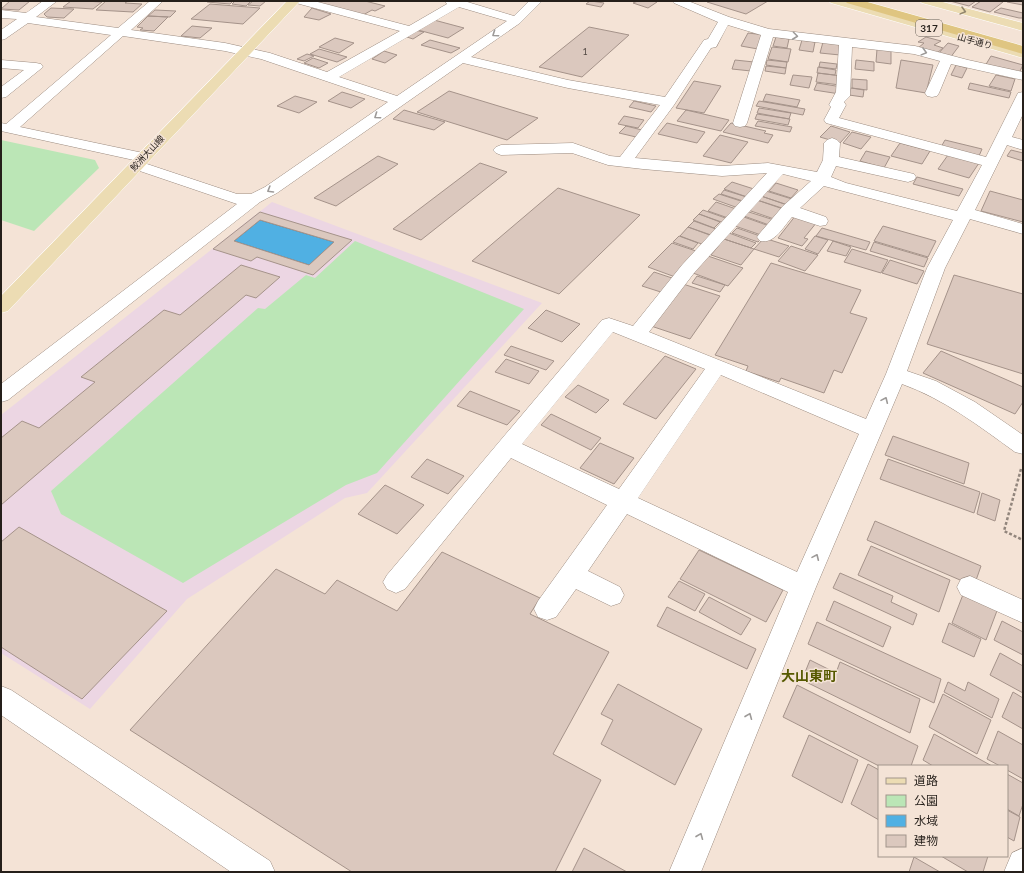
<svg xmlns="http://www.w3.org/2000/svg" width="1024" height="873" font-family="Lato,'Noto Sans JP',sans-serif">
	<rect width="100%" height="100%" fill="#f4e3d6"/>
	<path fill="#ecd6e3" d="M272,202L542,303L367,493L345,498L187,599L90,709L1,653V415Z"/>
	<path fill="#bbe6b6" d="M1,140L95,160L99,168L34,231L1,220Z
		M355,241L524,309L377,473L346,485L183,583L61,514L51,491L258,308L265,309L306,275L315,278Z"/>
	<path fill="#50b0e3" stroke="#4384a7" d="M260,220L334,242L309,265L234,241Z"/>
	<path fill="#dbc8be" stroke="#a5938a" fill-rule="evenodd" d="M10,1H30L19,10L1,9Z
		M71,1H84L102,2L93,9L63,7Z
		M106,1H128L125,3L142,4L133,12L96,10Z
		M208,1H233L230,4L207,2Z
		M235,1H251L246,6L232,4Z
		M253,1H266L260,6L248,5Z
		M321,1H365L385,6L375,11L372,10L363,15L316,4Z
		M590,1H591L604,3L601,7L586,4Z
		M638,1H652L657,2L648,8L633,3Z
		M709,1H768L746,14L707,2Z
		M950,1H976L969,6Z
		M981,1H997L1003,2L990,12L972,7Z
		M1007,1H1023V5L1007,2Z
		M210,4L260,8L243,24L191,19Z
		M51,8L74,9L64,18L47,17L44,14Z
		M312,8L331,14L319,20L304,17Z
		M1001,8L1023,13V18H1019L994,12Z
		M155,10L176,11L170,17L148,16Z
		M148,16L168,17L154,31L140,30L143,28L137,27Z
		M434,20L464,28L448,38L418,30Z
		M192,26L212,28L200,38L181,36Z
		M589,27L629,35L582,77L539,67Z
		M414,30L424,32L413,39L404,36Z
		M748,33L765,35L758,49L741,46Z
		M776,37L789,39L787,48L773,46Z
		M926,37L941,41L934,45L943,48L937,53L918,48L924,43L918,42Z
		M335,38L354,43L339,53L319,47Z
		M430,40L460,48L451,53L421,45Z
		M802,40L815,42L813,52L799,50Z
		M823,42L842,45L840,55L820,53Z
		M948,43L959,46L950,58L938,54Z
		M772,47L791,49L788,62L768,59Z
		M319,49L347,57L337,62L310,54Z
		M877,49L891,51V64L876,62Z
		M384,51L397,55L385,63L372,59Z
		M307,54L314,56L304,61L297,59Z
		M991,56L1023,65L1019,73L985,66Z
		M313,58L328,63L319,68L304,63Z
		M735,60L754,62L751,71L732,69Z
		M767,60L787,62L786,68L766,65Z
		M856,60L874,62V71L855,69Z
		M901,60L933,65L926,93L896,88Z
		M820,62L837,64L836,69L819,67Z
		M956,65L967,68L962,78L951,75Z
		M766,66L786,68L785,74L765,71Z
		M818,67L836,70L835,75L817,73Z
		M818,73L841,76L840,85L816,82Z
		M793,75L812,77L809,88L790,85Z
		M996,75L1015,79L1011,91L989,86Z
		M852,79L867,80V90L852,88Z
		M694,81L721,86L704,113L676,108Z
		M817,83L842,87L840,94L814,90Z
		M970,83L1011,92L1009,98L968,89Z
		M851,88L864,90L863,97L849,95Z
		M449,91L538,118L507,140L417,112Z
		M342,92L365,99L351,108L328,101Z
		M766,94L800,100L797,107L763,101Z
		M295,96L317,102L299,113L277,106Z
		M634,101L656,106L651,112L629,107Z
		M759,101L805,109L803,115L756,106Z
		M759,108L791,113L789,119L757,113Z
		M404,110L445,122L434,130L393,119Z
		M686,110L729,120L721,131L677,121Z
		M757,114L790,119L788,125L755,119Z
		M624,116L644,120L638,128L618,124Z
		M758,121L792,127L790,132L755,126Z
		M667,123L705,132L697,143L658,134Z
		M731,123L766,131L764,133L773,135L768,143L723,132Z
		M626,126L642,130L636,137L619,133Z
		M831,126L850,132L840,143L820,137Z
		M852,132L871,137L861,149L843,143Z
		M720,135L748,142L731,163L703,156Z
		M945,140L982,149L979,156L941,147Z
		M900,143L930,151L922,164L891,156Z
		M1011,150L1023,153V161L1007,156Z
		M866,151L890,157L884,168L860,161Z
		M948,155L979,163L969,178L938,169Z
		M378,156L398,164L336,206L314,198Z
		M480,163L507,172L421,240L393,229Z
		M917,177L963,189L959,196L913,184Z
		M732,182L757,190L750,198L724,189Z
		M776,183L798,190L791,198L769,191Z
		M558,188L640,215L559,294L472,261Z
		M724,190L750,198L746,202L721,194Z
		M766,191L792,199L787,205L761,196Z
		M990,191L1023,200V222L981,211Z
		M719,194L747,203L741,209L713,199Z
		M761,196L788,205L785,209L757,200Z
		M757,200L786,210L777,220L748,210Z
		M716,202L739,210L731,219L708,211Z
		M703,210L731,220L727,224L699,214Z
		M260,212L352,240L313,275L257,257L251,261L213,249ZM260,220L334,242L309,265L234,241Z
		M749,212L774,220L769,225L744,216Z
		M699,214L720,222L714,228L693,220Z
		M796,215L817,222L804,238L808,239L802,246L778,238Z
		M744,217L772,227L764,236L735,226Z
		M694,221L716,229L711,235L688,227Z
		M883,226L936,241L928,257L874,241Z
		M688,227L715,237L707,246L680,236Z
		M737,228L763,237L758,242L732,233Z
		M822,228L870,242L866,250L816,236Z
		M729,233L756,243L751,248L724,239Z
		M679,236L698,243L693,249L673,242Z
		M815,236L828,240L818,254L805,249Z
		M764,238L789,246L779,257L754,249Z
		M724,239L754,249L741,265L711,255Z
		M833,241L851,247L846,256L827,251Z
		M874,242L928,258L924,267L870,251Z
		M672,243L702,253L678,278L648,267Z
		M791,246L818,255L805,271L778,261Z
		M852,249L888,260L881,273L844,262Z
		M708,256L743,268L728,286L693,273Z
		M890,260L924,271L917,284L882,273Z
		M771,263L861,290L850,313L867,318L842,373L834,370L824,393L781,378L779,382L746,371L748,366L715,355Z
		M241,265L280,277L256,298L246,295L1,505V438L22,421L39,428L95,382L81,377L164,310L180,315Z
		M654,272L678,280L667,294L642,286Z
		M954,275L1023,294V374L927,344Z
		M697,276L725,285L720,292L692,283Z
		M683,284L720,296L690,339L651,326Z
		M546,310L580,324L562,342L528,328Z
		M511,346L554,361L546,370L504,355Z
		M941,351L1023,387V402L1015,414L923,373Z
		M665,356L696,369L656,419L623,404Z
		M506,359L539,371L529,384L495,372Z
		M578,385L609,400L596,413L565,397Z
		M470,391L520,411L507,425L457,406Z
		M551,414L601,438L591,450L541,425Z
		M893,436L969,463L964,484L885,455Z
		M600,443L634,458L614,484L580,468Z
		M427,459L464,476L448,494L411,477Z
		M888,459L980,492L974,513L880,479Z
		M385,485L424,505L397,534L358,514Z
		M982,493L1000,500L995,521L977,514Z
		M875,521L981,566L974,586L867,540Z
		M19,527L167,611L82,699L1,647V542Z
		M871,546L950,580L939,612L858,575Z
		M699,550L783,590L766,622L680,579Z
		M442,552L540,598L530,614L609,652L553,754L601,780L555,872H352L130,730L276,569L325,594L337,580L397,611Z
		M840,573L893,596L891,602L917,614L913,625L833,588Z
		M679,581L705,594L695,611L668,597Z
		M964,592L998,608L986,640L952,623Z
		M709,597L751,619L741,635L699,612Z
		M834,601L891,627L883,647L826,620Z
		M667,607L756,649L747,669L657,626Z
		M1002,621L1023,632V655L994,640Z
		M817,622L941,679L934,703L808,644Z
		M949,623L981,639L974,657L942,642Z
		M1000,653L1023,666V693L990,675Z
		M810,660L836,673L840,662L920,699L910,733L802,680Z
		M948,682L965,691L968,682L999,699L992,718L944,692Z
		M618,684L702,729L675,785L601,744L613,720L601,714Z
		M797,685L918,746L911,766H879L783,717Z
		M1013,692L1023,698V729L1002,717Z
		M943,694L991,720L977,754L929,727Z
		M998,731L1023,745V779L1007,770V766H1000L987,759Z
		M934,734L992,766H933L923,760Z
		M809,735L858,760L842,803L792,776Z
		M868,764L879,770V820L851,804Z
		M1007,774L1023,783V804L1019,816L1007,809Z
		M1007,810L1020,817L1014,841L1007,837Z
		M584,848L627,872H572Z
		M941,856H988L983,872H968Z
		M914,857L940,872H909Z"/>
	<g fill="none" stroke-linecap="round" stroke-linejoin="round">
		<g stroke="#9c8c81" stroke-width="1">
			<path id="minor" d="M43,1H57L36,17L118,28L150,1H163L131,30L225,43L270,53L327,72L400,31L296,3L294,1H314L409,26L447,4L445,1H464L514,16L529,1H542L520,23L471,57L568,80L665,97L704,40L708,39L718,22L674,3L672,1H688L729,17L769,29L915,46L968,60L1023,72V80L951,64L939,93L937,96L932,97L927,96L925,93L940,61L914,54L852,47L850,96L844,102L846,105L839,118L986,157L1018,93L1023,92V114L1012,137L1023,140V150L1007,145L975,210L1023,224V234L970,219L945,268L907,371L936,381L975,402L1023,435V454L1015,452C979,426 944,399 902,384L816,587L701,872H669L788,592L627,514L588,571L620,587L624,595L620,603L611,606L576,589L556,617L547,620L538,617L534,609L538,601L607,505L511,458L405,589L396,593L387,589L383,582L387,575L602,320L609,318L633,326L682,265L767,173L722,176L643,169L608,165L572,153L501,155L496,153L493,150L496,147L501,145L573,143L610,156L620,157L660,105L568,88L463,63L277,193L260,202L8,400L1,402V384L237,204L131,168L128,165L131,162L136,160L141,162L237,194H251L265,187L388,102L261,59L225,51L123,36L20,127L148,154L151,157L148,160L143,162L1,131V123L6,124L111,35L28,23L5,39L1,40V30L17,19L1,18V10L26,13ZM459,7L507,21L397,96L339,77ZM728,25L761,35L733,123L735,126L740,127L745,126L747,123L773,37L839,45L836,92L829,105L831,107L824,120L826,123L982,165L957,211L846,183L831,177L836,166L908,182L914,180L916,177L914,174L839,157L840,143L837,140L832,138L827,140L824,143L823,160L817,172L768,163L722,166L635,158L674,105L711,48L716,47ZM783,174L811,181L783,206L760,233L757,237L760,241C775,244 783,227 792,217L820,226L826,225L828,221L826,217L800,208L824,186L953,220L927,268L886,374L866,419L649,332L694,273ZM613,332L705,369L619,489L522,444ZM721,375L859,434L797,572L638,498Z
				M1,60L36,63L41,64L43,67L6,97L1,98V87L24,70L1,68Z
				M970,576L1023,600V623L961,595L957,587L961,579Z
				M1,686L11,690L270,861L275,872H231L1,715Z
				M1023,848V872H1004L1012,853Z"/>
		</g>
		<g stroke="#fff" stroke-width="1">
			<path id="major" d="M287,1H300L8,311L1,313V296Z
				M829,1H848L1023,50V58L831,3Z
				M920,1H939L1023,23V31L922,3Z"/>
		</g>
		<g stroke="#fff" stroke-width="1">
			<path id="highway" d="M845,1H864L1023,46V54L847,3Z"/>
		</g>
		<path stroke="#92867d" stroke-width="2.5" stroke-dasharray="3 2" stroke-linecap="butt" d="M1021,469L1004,531L1023,540"/>
		<use href="#minor" fill="#fff" fill-rule="evenodd"/>
		<use href="#major" fill="#ecdcb3" fill-rule="evenodd"/>
		<use href="#highway" fill="#dfc581" fill-rule="evenodd"/>
	</g>
	<defs><path id="oneway-chevron" d="M-2-3.5L2.5 0L-2 3.5" fill="none" stroke-width="1.6" stroke-linecap="round" stroke-linejoin="round"/></defs>
	<use stroke="#92876e" href="#oneway-chevron" transform="translate(963 11) rotate(15)"/>
	<g stroke="#9d9a98">
		<use href="#oneway-chevron" transform="translate(495 34) rotate(145)"/>
		<use href="#oneway-chevron" transform="translate(795 36) rotate(7)"/>
		<use href="#oneway-chevron" transform="translate(924 52) rotate(15)"/>
		<use href="#oneway-chevron" transform="translate(377 116) rotate(145)"/>
		<use href="#oneway-chevron" transform="translate(270 190) rotate(149)"/>
		<use href="#oneway-chevron" transform="translate(885 400) rotate(-66)"/>
		<use href="#oneway-chevron" transform="translate(816 557) rotate(-66)"/>
		<use href="#oneway-chevron" transform="translate(749 716) rotate(-68)"/>
		<use href="#oneway-chevron" transform="translate(700 836) rotate(-68)"/>
	</g>
	<g text-anchor="middle" dominant-baseline="central" stroke-width="3" stroke-linejoin="round" paint-order="stroke">
		<g font-size="9" fill="#251f1a" stroke="#f4e3d6">
			<text transform="translate(975 41) rotate(16)">山手通り</text>
			<text transform="translate(147 153) rotate(-47)">鮫洲大山線</text>
		</g>
		<g font-size="9" fill="#524943">
			<text x="585" y="51">1</text>
		</g>
		<rect fill="#f4e3d6" stroke="#635a52" stroke-width="1" x="916" y="20" width="26" height="16" rx="3"/>
		<g font-size="10" font-weight="bold" fill="#251f1a">
			<text x="929" y="28">317</text>
		</g>
		<g font-size="14" font-weight="bold" fill="#565900" stroke="#f4e3d6">
			<text x="809" y="675">大山東町</text>
		</g>
	</g>
	<rect width="1024" height="873" fill="none" stroke="#251f1a" stroke-width="4"/>
	<rect x="878" y="765" width="130" height="92" fill="#f4e3d6" stroke="#a1958b"/>
	<rect x="886" y="778" width="20" height="6" fill="#ecdcb3" stroke="#a1958b"/>
	<text x="914" y="785" font-size="12" fill="#251f1a">道路</text>
	<rect x="886" y="795" width="20" height="12" fill="#bbe6b6" stroke="#a1958b"/>
	<text x="914" y="805" font-size="12" fill="#251f1a">公園</text>
	<rect x="886" y="815" width="20" height="12" fill="#50b0e3" stroke="#a1958b"/>
	<text x="914" y="825" font-size="12" fill="#251f1a">水域</text>
	<rect x="886" y="835" width="20" height="12" fill="#dbc8be" stroke="#a1958b"/>
	<text x="914" y="845" font-size="12" fill="#251f1a">建物</text>
</svg>
